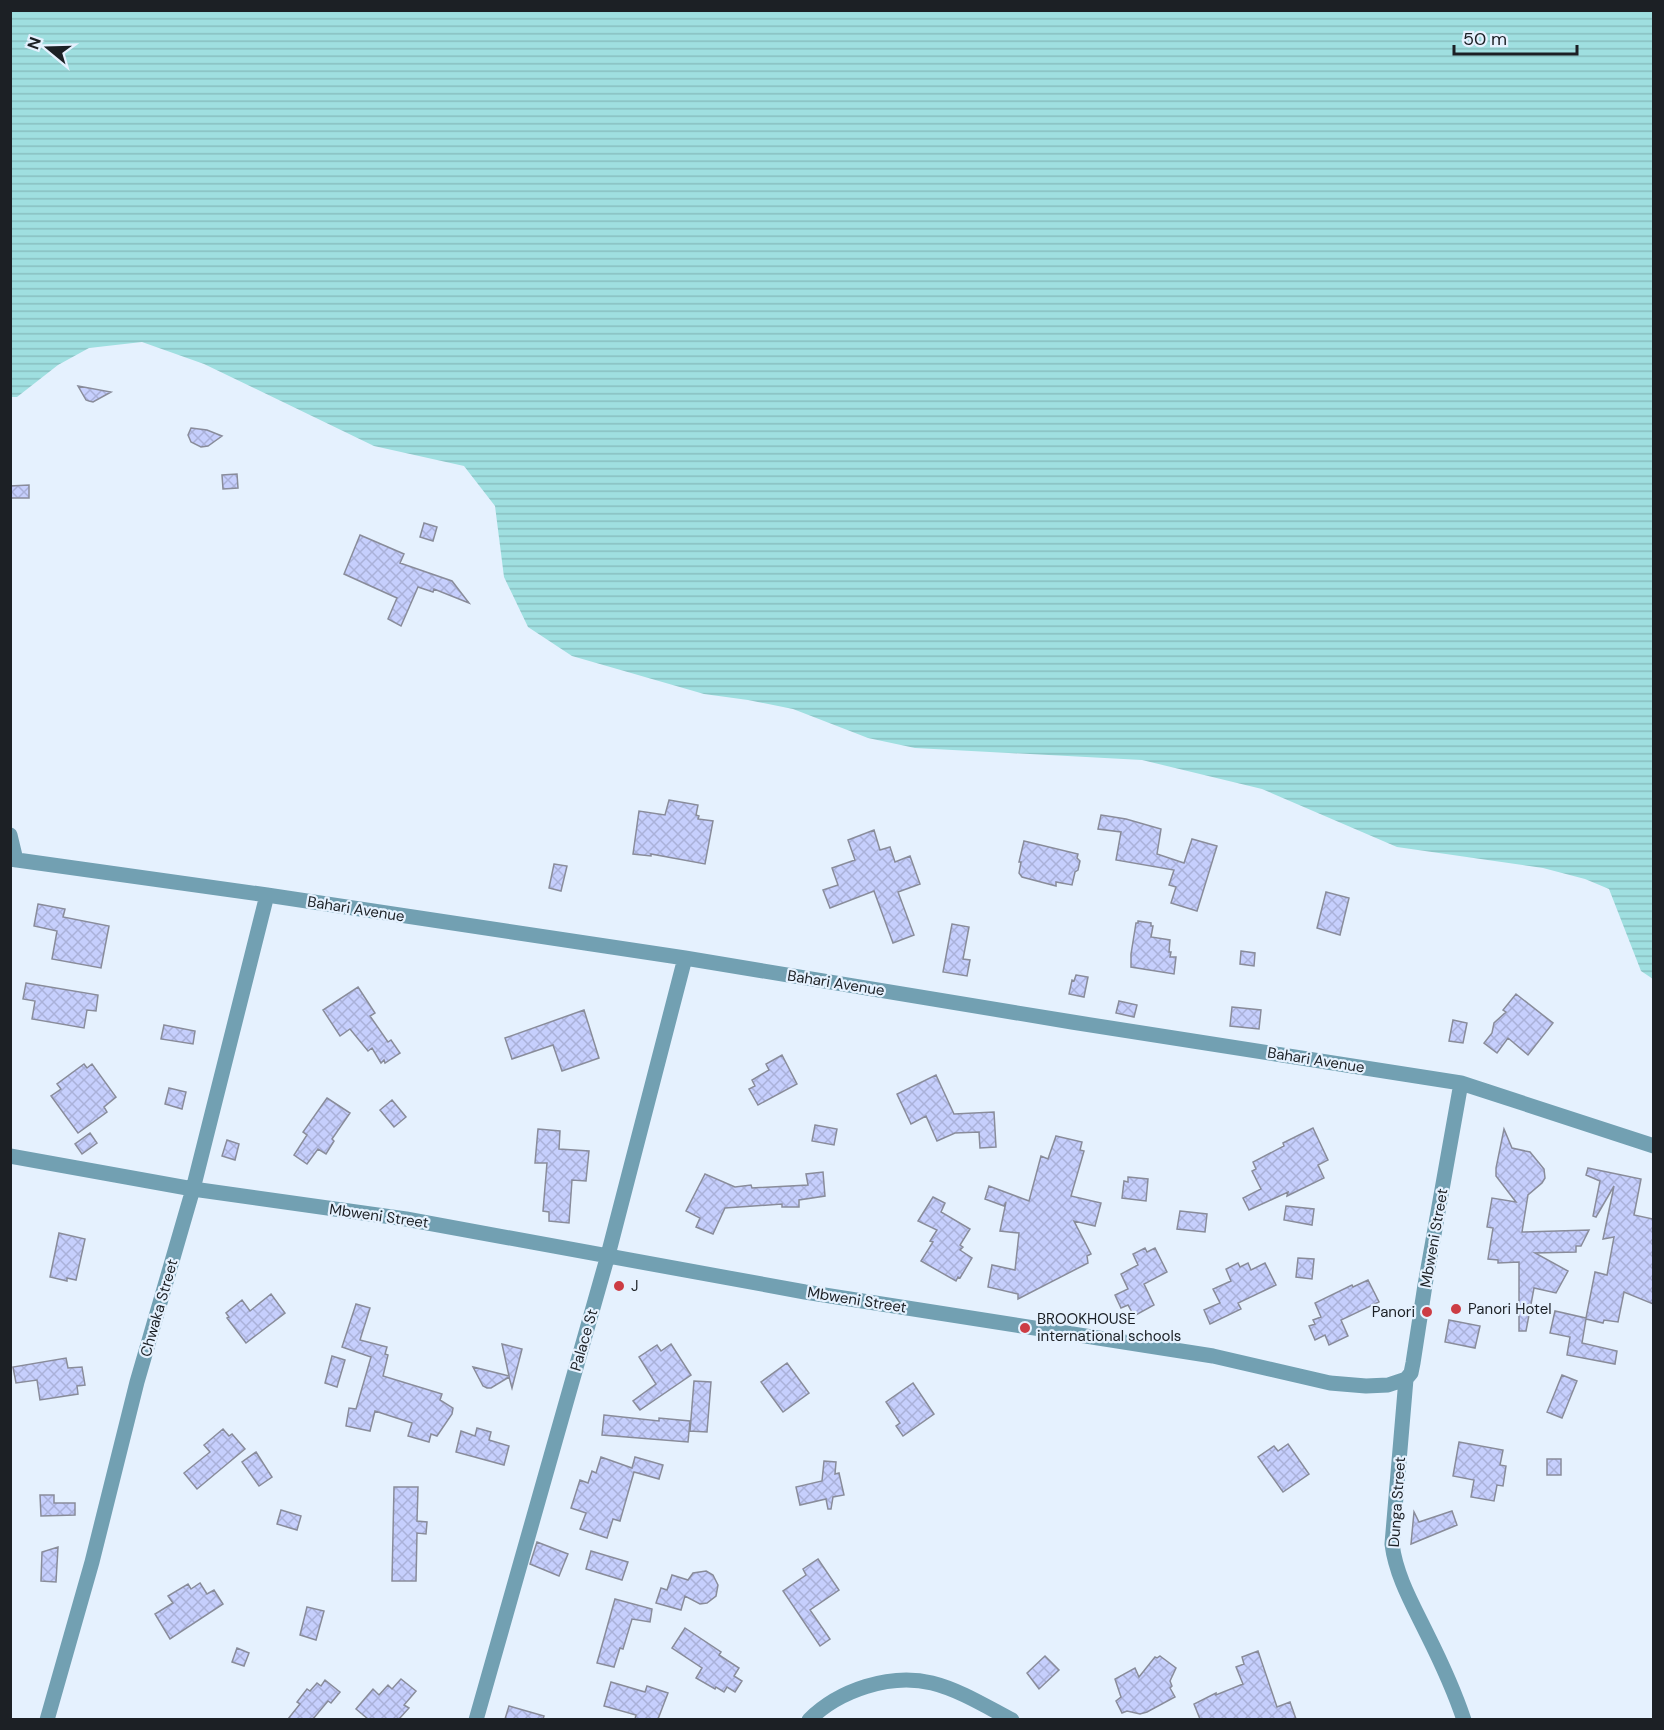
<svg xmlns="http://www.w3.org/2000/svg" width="1664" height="1730" font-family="'DM Sans',sans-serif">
	<defs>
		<pattern id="water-rules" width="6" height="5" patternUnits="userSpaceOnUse" patternTransform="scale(1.5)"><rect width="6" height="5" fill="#9fdfe0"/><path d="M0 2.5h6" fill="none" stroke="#88bfc0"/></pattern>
		<pattern id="building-cross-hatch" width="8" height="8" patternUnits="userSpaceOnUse" patternTransform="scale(1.5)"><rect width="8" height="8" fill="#c6cffd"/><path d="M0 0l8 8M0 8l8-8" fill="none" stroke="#aab1d9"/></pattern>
	</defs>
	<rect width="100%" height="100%" fill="#e5f1fe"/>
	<path fill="url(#water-rules)" d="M10,11H1653V979L1641,971L1609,889L1585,879L1543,868L1397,847L1262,789L1142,760L915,748L868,738L793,709L748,700L704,694L572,656L528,627L504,577L495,506L464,466L374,446L204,364L142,342L89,348L58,365L17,397H11Z"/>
	<path fill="url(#building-cross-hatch)" stroke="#898c9a" stroke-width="1.5" d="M78,386L111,392L93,402L89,401L86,400Z
		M191,428L207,430L222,436L208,446L201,447L191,442L188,435Z
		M237,474L238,488L223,489L222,475Z
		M29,485V498H10V486Z
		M424,523L437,527L433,541L420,537Z
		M360,535L404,554L400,563L452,581L469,603L434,589L433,592L418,587L401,626L388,619L397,598L344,574Z
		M669,800L698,805L696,815L699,816L698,819L713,821L705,864L651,854V856L633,854L639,811L665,815Z
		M1101,815L1126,819L1161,829L1157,854L1184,863L1192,839L1217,846L1197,911L1171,903L1176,887L1169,885L1174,870L1116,860L1121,832L1098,829Z
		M874,830L880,850L890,847L895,862L910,856L920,884L898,892L914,935L893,943L874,891L830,908L823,890L838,885L832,868L855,860L848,840Z
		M1024,841L1078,854L1077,858L1080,861L1078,870L1075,872L1072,885L1056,882V886L1022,877L1019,873L1021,862H1019Z
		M554,864L567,866L561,891L549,888Z
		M1326,892L1349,898L1340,935L1317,928Z
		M38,904L65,909L63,917L109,926L101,968L52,959L57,931L34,926Z
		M1138,921L1151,923V926H1153L1151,937L1170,940L1169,952H1171L1170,957H1176L1174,974L1131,967V954L1136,923H1138Z
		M952,924L969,927L963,959L970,960L967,976L943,972Z
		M1241,951L1255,953L1254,966L1240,964Z
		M1076,975L1088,977L1084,997L1069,994L1072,980L1074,981Z
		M26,983L98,995L96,1011L87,1010L84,1028L32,1019L35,1001L23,999Z
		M358,987L375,1013L370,1016L388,1042L391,1040L400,1053L385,1063L384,1060L381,1063L372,1048L368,1051L350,1029L340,1036L323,1010Z
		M1516,994L1553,1023L1528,1055L1508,1038L1497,1053L1484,1043L1492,1033L1494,1023L1506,1012L1503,1010Z
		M1119,1001L1137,1005L1134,1017L1116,1013Z
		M1232,1007L1261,1010L1259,1029L1230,1026Z
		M584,1010L599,1058L562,1071L553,1045L512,1059L505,1038Z
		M1453,1020L1467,1023L1463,1043L1449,1041Z
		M164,1025L195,1031L193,1044L161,1039Z
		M782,1055L797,1084L758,1105L749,1089L755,1086L752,1080L769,1070L766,1064Z
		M84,1064L87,1068L92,1064L116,1097L104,1107L107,1112L78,1133L51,1096L61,1089L57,1084Z
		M936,1075L954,1114L994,1112L996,1147L980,1148L979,1132L955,1133L937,1141L926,1116L911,1124L897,1094Z
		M169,1088L186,1092L182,1109L165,1104Z
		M327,1098L350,1113L332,1139L334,1141L326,1154L318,1149L307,1164L294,1155L307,1135L303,1132Z
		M392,1100L406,1117L394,1127L380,1110Z
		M815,1125L837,1129L834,1145L812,1141Z
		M1313,1128L1328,1160L1318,1165L1324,1178L1287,1196L1288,1192L1249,1210L1243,1198L1261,1189L1252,1171L1256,1169L1253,1162L1284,1146L1283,1143Z
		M538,1129L560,1131L559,1149L589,1151L586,1181L572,1180L569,1223L549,1221V1212L543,1211L547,1163H535Z
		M1504,1129L1512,1148L1530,1152L1544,1169L1545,1178L1542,1183L1528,1195L1522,1232L1589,1230L1581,1246H1576V1252L1535,1253L1568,1271L1556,1293L1534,1288L1526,1331H1519V1262L1498,1263V1260L1488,1259L1493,1228L1487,1227L1492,1198L1516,1202L1496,1176V1168Z
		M90,1133L97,1143L82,1154L75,1144Z
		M1056,1136L1082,1142L1080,1150L1084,1151L1071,1196L1101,1203L1095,1226L1074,1221L1091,1254L1087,1256L1088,1263L1018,1299V1294L988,1287L992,1265L1015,1270L1019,1233L1000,1231L1006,1202L1004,1206L985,1199L989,1186L1029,1201L1041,1156L1048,1159Z
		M227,1140L239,1144L235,1160L222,1156Z
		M1588,1168L1641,1179L1634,1215L1653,1219V1304L1624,1292L1618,1322L1604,1320L1603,1323L1586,1319L1582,1343L1617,1351L1615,1364L1567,1355L1570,1337L1550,1333L1555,1311L1586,1318L1595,1272L1607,1275L1614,1237L1603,1239L1614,1186L1596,1217L1593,1216L1600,1181L1586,1175Z
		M823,1172L825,1196L799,1200V1207H782V1204L725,1208L713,1234L696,1227L700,1218L686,1211L705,1174L735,1187L751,1185L752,1188L808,1185L806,1174Z
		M1128,1177L1148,1179L1146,1201L1122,1198L1124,1181L1128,1182Z
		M933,1197L945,1203L941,1212L970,1229L960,1245L963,1247L960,1250L972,1258L960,1278L958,1277L956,1281L921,1261L933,1242L930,1241L937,1230L918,1221Z
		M1286,1206L1314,1209L1312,1225L1284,1220Z
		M1180,1211L1207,1214L1205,1232L1177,1229Z
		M59,1233L85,1239L76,1280L67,1278V1281L50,1277Z
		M1145,1248L1147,1252L1155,1248L1167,1272L1144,1284L1154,1305L1134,1316L1128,1305L1121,1308L1115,1295L1128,1289L1121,1274L1138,1265L1133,1254Z
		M1298,1258L1314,1259L1312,1279L1296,1277Z
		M1238,1263L1240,1267L1248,1263L1251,1270L1265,1263L1276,1285L1238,1303L1241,1309L1210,1324L1204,1310L1220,1303L1213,1289L1231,1281L1226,1269Z
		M1368,1280L1379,1302L1341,1320L1348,1336L1329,1345L1325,1335L1315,1340L1309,1326L1315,1324L1313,1320L1321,1317L1315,1303L1352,1285L1353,1287Z
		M271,1294L285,1313L246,1343L227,1318L229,1317L226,1313L242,1300L250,1311Z
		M356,1304L370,1308L360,1340L387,1347L385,1354L388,1355L383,1376L442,1394L440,1400L453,1408L452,1414L437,1436L431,1434L429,1442L408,1436L412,1423L375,1411L370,1431L346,1426L349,1408L356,1409L371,1357L342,1347Z
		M1449,1320L1480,1326L1475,1348L1445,1342Z
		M502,1344L522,1349L512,1388L509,1377L491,1388H487L483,1386L473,1367L509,1376Z
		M671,1344L691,1375L640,1410L633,1401L656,1384L639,1357L657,1345L661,1351Z
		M332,1356L345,1360L337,1387L325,1383Z
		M66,1358L68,1368L82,1367L85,1385L77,1386L78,1394L40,1400L37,1380L16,1383L13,1367Z
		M787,1363L809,1393L783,1412L761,1382Z
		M1562,1375L1577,1381L1562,1418L1547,1412Z
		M694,1381L711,1382L707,1432L690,1431Z
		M913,1383L934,1414L903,1436L896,1426L900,1423L886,1402Z
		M604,1415L659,1421V1418L690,1421L688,1442L602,1435Z
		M477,1428L491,1432L489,1440L509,1446L504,1465L456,1452L461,1431L475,1436Z
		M223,1429L229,1436L232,1434L245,1449L197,1489L184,1473L210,1452L204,1445Z
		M1459,1442L1503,1450L1500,1465L1506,1466L1503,1486L1497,1485L1494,1501L1471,1497L1474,1480L1453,1476Z
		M1288,1444L1309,1474L1283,1492L1258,1457L1274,1446L1278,1451Z
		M256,1452L272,1477L259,1486L242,1462Z
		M601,1457L632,1468L635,1457L663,1465L659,1479L634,1472L620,1521L613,1519L607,1538L580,1529L586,1513L571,1508L580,1480L588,1483L592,1471L596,1473Z
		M1547,1459H1561V1475H1547Z
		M824,1461L836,1462L835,1474L839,1473L844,1495L833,1497L831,1509H828L826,1499L800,1505L796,1487L822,1481Z
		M394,1487H418L417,1521L427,1522L426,1534L417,1533L416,1581H392Z
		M40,1495H54V1503H75V1515L41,1516Z
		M281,1510L301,1516L297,1530L277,1524Z
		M1452,1511L1457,1525L1411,1544L1414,1512L1419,1522Z
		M537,1542L568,1554L559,1576L530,1564Z
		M58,1547L56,1582L41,1581L42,1552Z
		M591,1551L628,1562L622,1580L586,1569Z
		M818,1559L839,1590L810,1610L830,1639L820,1646L783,1591L806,1575L803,1569Z
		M706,1571L713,1575L718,1585L716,1596L707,1603L700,1604L685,1596L681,1610L656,1603L661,1588L667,1590L672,1575L688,1580L693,1573Z
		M200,1583L207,1594L214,1590L223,1604L170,1639L155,1614L173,1603L168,1596L188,1584L191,1589Z
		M615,1599L652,1609L650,1622L632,1619L623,1649L620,1648L614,1667L597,1663Z
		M307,1607L324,1611L316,1640L300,1635Z
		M685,1628L721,1652L719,1655L739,1668L734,1676L742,1681L735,1692L727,1687L724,1692L716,1687L715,1689L696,1678L702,1668L672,1648Z
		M237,1648L249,1653L244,1666L232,1662Z
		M1258,1651L1277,1707L1290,1702L1296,1719H1200L1194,1704L1216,1693V1695L1243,1684L1236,1667L1244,1664L1242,1657Z
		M1045,1656L1059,1670L1039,1689L1027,1673Z
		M1160,1656L1176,1668L1170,1681L1172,1686L1170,1688L1175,1697L1147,1712L1140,1714L1127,1711L1122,1713L1116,1701L1121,1697L1115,1679L1135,1668L1139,1677L1155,1657L1157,1658Z
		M401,1679L416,1691L404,1705L409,1708L399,1719H368L356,1709L373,1689L379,1695L388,1685L392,1689Z
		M325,1680L340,1692L331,1703L328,1701L313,1719H288L300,1704L297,1702L307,1689L310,1691L317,1683L321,1686Z
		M611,1682L645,1692L647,1686L668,1693L658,1719H635L636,1715L604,1706Z
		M509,1706L544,1716L543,1719H505Z"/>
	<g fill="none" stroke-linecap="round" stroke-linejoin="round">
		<path stroke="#72a0b2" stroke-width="15" d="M10,835L16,860
			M10,859L267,895L685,958L1072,1022L1461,1083L1654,1146
			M10,1156L193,1189L406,1219L805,1292L1213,1356L1330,1383L1366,1386L1388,1385L1406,1379L1411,1373L1413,1363L1425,1285L1461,1083
			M1406,1379L1392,1544C1396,1576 1413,1605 1427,1634C1441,1662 1454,1690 1464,1720
			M47,1720L92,1562L137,1382L193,1189L267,895
			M476,1720L608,1255L685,958
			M809,1720C839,1690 890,1673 932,1683C960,1690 987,1707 1012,1720"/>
	</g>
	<g fill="#cc3c44" stroke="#e5f1fe" stroke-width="2">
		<circle cx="619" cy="1286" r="6"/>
		<circle cx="1456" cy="1309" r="6"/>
		<circle cx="1427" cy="1312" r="6"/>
		<circle cx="1025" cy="1328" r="6"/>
	</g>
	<g text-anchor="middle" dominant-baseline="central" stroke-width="4.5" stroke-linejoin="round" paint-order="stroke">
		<g font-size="15" fill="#1c2025" stroke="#e5f1fe">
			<text transform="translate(356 909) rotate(9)">Bahari Avenue</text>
			<text transform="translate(836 983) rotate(9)">Bahari Avenue</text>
			<text transform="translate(1316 1060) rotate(9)">Bahari Avenue</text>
			<text transform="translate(379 1216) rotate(8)">Mbweni Street</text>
			<text transform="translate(1434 1238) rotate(-80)">Mbweni Street</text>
			<text transform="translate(857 1300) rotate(9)">Mbweni Street</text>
			<text transform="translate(159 1308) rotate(-74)">Chwaka Street</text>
			<text transform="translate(584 1340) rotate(-74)">Palace St</text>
			<text transform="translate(1397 1502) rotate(-86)">Dunga Street</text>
		</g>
		<g font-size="15" fill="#1c2025" stroke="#e5f1fe" text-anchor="start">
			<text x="631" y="1286">J</text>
			<text x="1468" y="1309">Panori Hotel</text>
			<text x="1415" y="1312" text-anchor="end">Panori</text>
			<text x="1037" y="1319">BROOKHOUSE<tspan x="1037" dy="17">international schools</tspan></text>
		</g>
	</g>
	<rect width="1664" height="1730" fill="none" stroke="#1c2025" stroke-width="24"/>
	<g transform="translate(48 48) rotate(289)" stroke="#e5f1fe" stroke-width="4.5" paint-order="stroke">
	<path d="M0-4.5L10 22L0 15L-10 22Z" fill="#1c2025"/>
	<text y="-9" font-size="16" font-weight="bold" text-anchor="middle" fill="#1c2025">N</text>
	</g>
	<path d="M1454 45v9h123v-9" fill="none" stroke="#1c2025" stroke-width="3"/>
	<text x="1463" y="45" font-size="18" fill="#1c2025" stroke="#e5f1fe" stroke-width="4.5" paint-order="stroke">50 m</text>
</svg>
